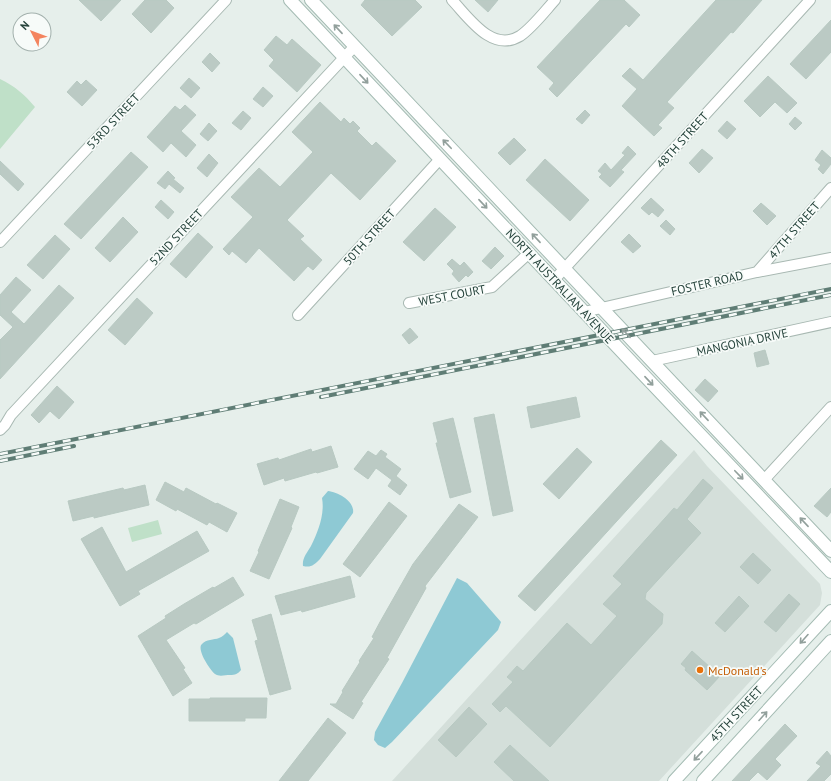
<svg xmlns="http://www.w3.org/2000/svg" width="831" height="781" font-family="'PT Sans',sans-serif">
	<rect width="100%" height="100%" fill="#e6efeb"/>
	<path fill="#d4dfda" d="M694,450L707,466L820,584L822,593L820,605L659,781H392Z"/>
	<path fill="#bfe0c8" d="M0,79C15,86 25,95 35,107L0,149Z
		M158,520L162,534L132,542L128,528Z"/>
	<path fill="#8ec9d4" d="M328,491C338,492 355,501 353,513L320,559C314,565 311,568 303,566C302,558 307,553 311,546C318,532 325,514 322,498Z
		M457,578L467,583L501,622L498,630L392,742L385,748L378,745L374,740L375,732L402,683Z
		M227,632L233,638L241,670C238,674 235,675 230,675C225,675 219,677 215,674C210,670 196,649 202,644C206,639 214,640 219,638C222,637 225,634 227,632Z"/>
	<path fill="#bbcac4" stroke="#b8c9c2" d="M79,0H121L101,21Z
		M145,0H166L174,8L151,33L132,14Z
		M365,0H415L422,7L392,36L361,5Z
		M475,0H498L488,12Z
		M600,0H624L640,15L629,27L626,24L557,97L549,89L554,83L537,67Z
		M716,0H762L733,33L731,32L667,102L674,108L658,125L662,128L654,136L622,106L637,89L622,76L630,68L643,80Z
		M831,20V52L806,79L790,64Z
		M276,36L287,45L292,39L321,65L297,92L269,66L274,60L264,50Z
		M210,53L220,63L212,72L202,62Z
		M768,76L797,103L787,113L775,102L760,117L744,101Z
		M189,78L200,88L191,98L180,88Z
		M86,80L97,90L82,106L67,92L77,81L81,85Z
		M263,87L273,96L263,107L253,99Z
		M320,102L341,122L344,118L350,124L353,121L360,128L357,131L372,146L376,142L396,161L360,200L331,173L287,220L304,236L300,239L322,260L313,270L308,266L294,281L259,248L246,263L232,251L229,255L223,249L253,217L231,197L259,168L280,187L313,152L292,132Z
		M185,105L196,115L181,131L196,145L186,157L171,143L163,152L147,137L175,106L180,110Z
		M585,110L590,115L582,124L576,119Z
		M243,111L251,118L241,130L232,123Z
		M795,117L802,123L795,130L789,124Z
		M727,121L736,129L727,139L718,131Z
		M209,123L217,131L208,141L200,134Z
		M514,138L526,150L510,165L498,153Z
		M628,146L636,154L621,170L624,172L610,187L599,177L602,174L598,171L605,163L611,170L625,155L622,153Z
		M702,149L713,158L699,173L689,163Z
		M822,150L831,158V164L823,174L818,169L821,165L815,160Z
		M131,152L148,167L81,239L64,224Z
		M209,154L218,163L207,177L197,168Z
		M545,159L589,200L570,221L526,180Z
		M0,161L24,184L18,191L0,174Z
		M168,171L175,178L173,179L184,188L180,193L169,184L165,189L157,183Z
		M651,198L664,210L658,217L652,212L649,215L641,208Z
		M161,200L174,212L168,219L155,207Z
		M761,203L776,216L767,225L753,211Z
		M435,208L456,227L424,261L403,242Z
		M123,217L138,232L110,262L95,248Z
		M666,220L675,229L670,235L660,226Z
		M198,233L213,247L186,278L170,264Z
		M629,234L641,246L633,253L621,242Z
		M55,235L70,249L43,279L27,265Z
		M495,247L504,256L491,269L482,261Z
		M452,259L460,266L464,262L473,272L468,277L466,275L459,282L452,274L454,271L447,264Z
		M16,277L31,290L11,312L24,324L59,285L74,298L0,379V340L13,327L0,315V295Z
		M137,298L153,313L125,345L108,330Z
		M410,328L418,337L409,344L402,335Z
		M765,350L769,364L757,367L754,353Z
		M705,379L718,391L708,402L695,390Z
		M57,386L74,402L59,419L50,411L39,423L31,415Z
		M576,397L580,417L531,428L527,407Z
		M494,414L513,511L493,516L474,418Z
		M453,418L471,492L450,498L436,443H438L433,423Z
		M661,440L677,455L535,611L518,596Z
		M331,446L338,467L317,473L316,472L285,481L284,478L264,485L257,464L278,458L279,460L311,449L312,452Z
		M577,448L592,462L559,499L543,484Z
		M381,450L387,454L385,457L401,469L396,476L407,485L400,495L388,486L392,480L376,468L368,479L354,469L368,451L376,456Z
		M703,479L713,488L687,519L701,533L646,593L645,599L663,614L662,624L550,747L506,706L500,712L492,704L513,682L507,677L517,666L523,671L567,623L591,645L617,616L603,604L622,584L613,576L674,508L677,510Z
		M165,482L184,492L186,488L216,504L217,503L237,513L227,532L209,522L207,525L177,509L176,511L156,500Z
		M145,485L149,505L94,518V516L73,521L68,501L123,488L124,490Z
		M831,488V512L827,517L814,506Z
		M280,499L299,507L291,527L292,528L269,579L250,571L259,552L258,551Z
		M389,502L407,516L360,577L343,564Z
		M459,504L478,517L425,586L426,588L387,658L389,659L361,702L363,703L353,719L330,704H336L343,692L342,691L360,662L359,661L374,638L372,637L380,622L413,564Z
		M102,527L126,572L197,531L209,551L138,591L140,594L120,606L81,539Z
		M753,553L771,570L758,584L740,567Z
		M350,576L355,597L302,612L301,610L281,615L275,596Z
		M233,577L244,595L196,624L194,623L166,640L185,668L183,669L192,683L173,696L138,636L166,618L165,616L184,604L213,587L214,588Z
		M789,594L800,604L776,632L764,622Z
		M739,596L749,606L725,632L715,623Z
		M271,614L291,689L270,695L255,641L258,640L252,620Z
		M692,651L720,676L707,690L685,670L686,668L681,664Z
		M210,698H267L266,718H245V721H189V699H210Z
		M469,707L487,724L456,757L438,740Z
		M328,718L346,733L308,781H279Z
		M785,724L797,736L775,759L781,765L767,780L758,772L749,781H732Z
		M510,745L549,781H514L494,762Z
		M827,751L831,756V774L824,781H807L821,766L816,763Z"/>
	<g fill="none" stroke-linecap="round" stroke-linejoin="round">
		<g stroke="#a8b8b2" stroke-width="12">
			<path id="minor" d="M452,0C469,18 492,53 520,36C532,28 545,11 555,0
				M0,242L226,0
				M757,272L831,188
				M554,280L810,0
				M409,303L492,287L529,253
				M584,312L757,272L831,258
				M298,315L440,159
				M652,361L831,322
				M0,430L5,425L11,415L354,47
				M764,480L831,407"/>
		</g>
		<g stroke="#a4bbb3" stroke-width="14">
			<path id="secondary" d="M290,0C469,191 650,382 831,572
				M311,0L831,551
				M674,781L831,611
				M703,781L831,641"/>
		</g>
		<use href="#minor" stroke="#fff" stroke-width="10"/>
		<use href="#secondary" stroke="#fff" stroke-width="12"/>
		<g stroke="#5f7d75" stroke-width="4">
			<path id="rail" d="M321,397L831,295
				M0,454L831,289
				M0,461L74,446"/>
		</g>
		<use href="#rail" stroke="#f7fbf9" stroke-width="2.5" stroke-dasharray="8" stroke-linecap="butt"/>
	</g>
	<defs><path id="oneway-shaft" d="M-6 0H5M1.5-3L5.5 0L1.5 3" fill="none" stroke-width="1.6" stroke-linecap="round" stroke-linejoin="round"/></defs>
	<g stroke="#92a09c">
		<use href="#oneway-shaft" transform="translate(338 29) rotate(-133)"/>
		<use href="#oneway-shaft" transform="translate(364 79) rotate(47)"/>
		<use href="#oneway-shaft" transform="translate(447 144) rotate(-134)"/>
		<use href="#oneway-shaft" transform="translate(483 204) rotate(47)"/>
		<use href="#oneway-shaft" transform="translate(536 238) rotate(-133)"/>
		<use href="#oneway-shaft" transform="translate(626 333) rotate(-133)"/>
		<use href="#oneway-shaft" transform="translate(649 381) rotate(47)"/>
		<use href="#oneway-shaft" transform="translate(704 416) rotate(-133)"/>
		<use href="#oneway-shaft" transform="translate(739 475) rotate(46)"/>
		<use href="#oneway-shaft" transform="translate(804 522) rotate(-133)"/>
		<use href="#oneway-shaft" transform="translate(804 639) rotate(132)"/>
		<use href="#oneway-shaft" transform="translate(763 716) rotate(-48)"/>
		<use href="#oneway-shaft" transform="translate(698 756) rotate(133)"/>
	</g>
	<circle fill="#e8710a" stroke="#f7fbf9" stroke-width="1.5" cx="700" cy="670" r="4"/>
	<g text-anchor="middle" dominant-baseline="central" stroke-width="3.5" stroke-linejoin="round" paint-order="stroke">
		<g font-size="12" fill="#24423a" stroke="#f7fbf9">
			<text transform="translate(113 121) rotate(-47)">53RD STREET</text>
			<text transform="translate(682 140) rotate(-48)">48TH STREET</text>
			<text transform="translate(794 230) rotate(-49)">47TH STREET</text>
			<text transform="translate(176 237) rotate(-47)">52ND STREET</text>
			<text transform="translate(369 237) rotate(-48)">50TH STREET</text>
			<text transform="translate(707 283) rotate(-13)">FOSTER ROAD</text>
			<text transform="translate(560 286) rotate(47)">NORTH AUSTRALIAN AVENUE</text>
			<text transform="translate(452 295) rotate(-11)">WEST COURT</text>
			<text transform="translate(742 342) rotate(-12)">MANGONIA DRIVE</text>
			<text transform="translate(736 714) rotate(-47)">45TH STREET</text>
		</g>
		<g font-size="12" fill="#c56008" stroke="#f7fbf9" text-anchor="start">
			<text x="708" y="670">McDonald's</text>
		</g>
	</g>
	<g transform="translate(32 32) rotate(312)"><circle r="19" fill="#f7fbf9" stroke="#a3b1ad"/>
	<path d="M0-3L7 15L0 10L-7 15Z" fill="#f4845f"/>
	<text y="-6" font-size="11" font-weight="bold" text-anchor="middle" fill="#24423a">N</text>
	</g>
</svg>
